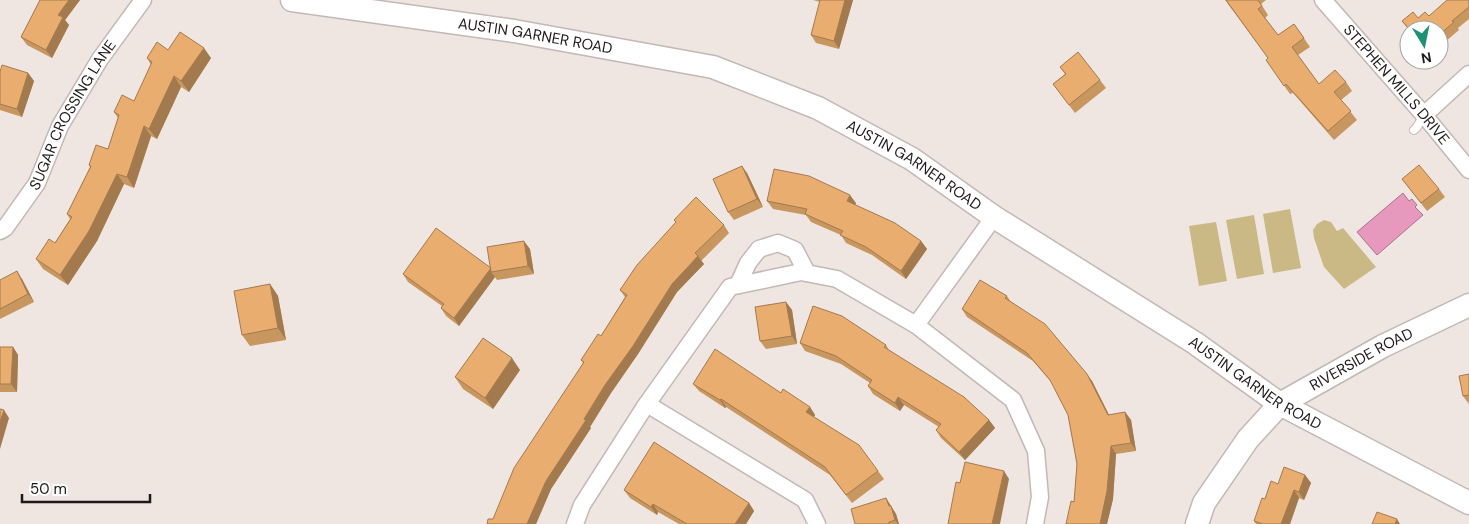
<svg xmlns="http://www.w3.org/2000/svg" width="1469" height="524" font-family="'DM Sans',sans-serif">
	<rect width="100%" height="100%" fill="#efe5e1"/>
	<path fill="#cab984" d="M1290,209L1301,268L1273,273L1263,214Z
		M1254,215L1264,274L1237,279L1226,220Z
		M1324,220L1331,222L1337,231L1343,228L1376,267L1344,289L1324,267L1314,238L1313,230L1317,224Z
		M1216,222L1227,281L1199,286L1189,226Z"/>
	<path fill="#e798bd" stroke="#ab728c" d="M1403,193L1409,201L1412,199L1417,205L1415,207L1423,215L1377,255L1357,232Z"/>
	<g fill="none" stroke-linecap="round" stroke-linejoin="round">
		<g stroke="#c2b8b5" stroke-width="10">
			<path id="lane" d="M1414,130L1417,127L1424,115"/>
		</g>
		<g stroke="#c2b8b5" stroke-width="19">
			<g id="street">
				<path id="s1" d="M1323,0L1424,115L1469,170"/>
				<path d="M1424,115L1469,74"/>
				<path id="s2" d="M0,231L5,228L37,183L60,126L100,59L143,0"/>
				<path d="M738,285L748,263L759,249L778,243L795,250L807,273"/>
				<path d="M916,325L994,217"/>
				<path d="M647,404L805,500L817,524"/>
				<path d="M575,524L582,505L644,408L730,287L801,272L837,279L916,325L1013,400L1036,451L1040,497L1035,524"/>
			</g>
		</g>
		<g stroke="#c2b8b5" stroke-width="25">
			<g id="secondary">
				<path id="s3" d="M292,0L514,31L713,67L818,108L912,159L994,217L1195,343L1280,404L1469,503"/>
				<path id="s4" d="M1197,524L1204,503L1248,439L1280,404L1383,346L1469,305"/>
			</g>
		</g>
		<use href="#lane" stroke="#fff" stroke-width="8"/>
		<use href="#street" stroke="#fff" stroke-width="16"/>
		<use href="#secondary" stroke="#fff" stroke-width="22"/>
	</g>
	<path fill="#c8965f" d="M40,0H80L65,20L69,25L52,58L27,45L21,37Z
		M813,0H853L839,49L816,43L811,35L820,2Z
		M1225,0H1266L1261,4L1268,15L1265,18L1278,35L1294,24L1310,47L1298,55L1319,84L1346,82L1352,91L1341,100L1357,120L1334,140L1293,93L1290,94L1266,60L1268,58Z
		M1469,0V19L1458,28L1459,30L1439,47V30H1409L1402,21L1429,16Z
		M168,50L211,58L189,92L181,87L157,139L151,136L134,188L124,184L97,241L68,285L43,269L36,259L55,243L70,219L67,214L90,167L89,165L108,149L118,118L114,112L134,101L151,65L147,58Z
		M1060,67L1100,80L1106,88L1075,113L1053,84L1065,74Z
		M0,72L28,73L34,81L22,117L0,110Z
		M747,173L763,207L734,220L728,212Z
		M1402,179L1439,189L1445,197L1427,211Z
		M767,201L856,203L855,205L921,241L927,249L906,279L872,255L846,243L841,235L811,222L806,215L773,209Z
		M674,220L724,225L729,233L701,261L704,264L677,292L638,354L611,393L590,427L591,428L551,489L536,524H487L493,519L583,363L581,360L601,336L625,297L620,290L676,222Z
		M530,249L534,274L497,280L495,277L459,326L446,316L441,308L442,306L408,282L403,274L491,268Z
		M22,279L34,302L0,319V280Z
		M270,284L278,296L286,340L250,346L242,335Z
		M1007,296L1011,302L1092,381L1109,415L1125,412L1131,420L1136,451L1116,454L1113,499L1107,524H1066L1074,502L1077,464L1068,415L1052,383L1033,361L967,317L962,309Z
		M786,302L792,310L797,344L766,349L760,341Z
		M800,343L886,345L889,350L989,420L995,428L965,460L941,438L936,430L939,427L904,405L900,411L873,394L868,386L870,383L841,364L805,351Z
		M0,347H13L18,355L17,392H0Z
		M520,370L493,409L463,389L455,377Z
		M1469,374V404L1463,396Z
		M693,384L781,393L810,407L815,415L814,417L878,471L884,479L852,503L830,475L726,407L725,408L699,391Z
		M1305,475L1311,483L1304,500L1299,498L1290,524H1256L1254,521L1265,499Z
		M624,490L749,503L754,511L746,524H679L658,512L657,515L630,498Z
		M886,498L896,514L899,524H855Z"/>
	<path fill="#a37a4e" d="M69,0H80L65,20L69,25L52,58L46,50L58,15Z
		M845,0H853L839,49L834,41Z
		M204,48L211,58L189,92L181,81Z
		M28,73L34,81L22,117L17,109Z
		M174,76L181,87L157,139L149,129Z
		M144,126L151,136L134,188L127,177Z
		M742,166L747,173L763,207L757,199Z
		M117,174L124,184L97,241L68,285L60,275Z
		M850,195L856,203L853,209L847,201Z
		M524,241L530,249L534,274L528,266Z
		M921,241L927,249L906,279L901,271Z
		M698,256L704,264L677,292L638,354L611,393L590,427L591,428L551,489L536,524H527L546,481L605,385L672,284Z
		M491,268V272L495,277L459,326L454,318Z
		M17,271L22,279L34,302L28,294Z
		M270,284L278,296L286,340L278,328Z
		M786,302L792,310L797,344L792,336Z
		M13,347L18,355L17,392L11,384Z
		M512,358L520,370L493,409L485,398Z
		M1087,374L1092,381L1113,423L1108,415Z
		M898,397L904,405L900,411L895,403Z
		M721,399L726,407L725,408L720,400Z
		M810,407L815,415L812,420L806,412Z
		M4,410L9,418L0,449V422Z
		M1125,412L1131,420L1136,451L1131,443Z
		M989,420L995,428L965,460L959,452Z
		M1111,446L1116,454L1113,499L1107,524H1100Z
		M1004,471L1009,479L1000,524H992Z
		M1305,475L1311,483L1304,500L1299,492Z
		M1294,490L1299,498L1290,524H1281Z
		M886,498L896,514L899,524H898L895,520L889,506Z
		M749,503L754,511L746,524H735Z
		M653,504L658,512L657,515L651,507Z
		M1397,519L1400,524H1395Z"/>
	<path fill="#e9ae6f" stroke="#a37a4e" d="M40,0H69L58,15L63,17L46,50L21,37Z
		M820,0H845L834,41L811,35Z
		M1226,0H1258L1262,6L1258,9L1278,35L1294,24L1304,38L1292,47L1319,84L1335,70L1346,82L1334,92L1351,111L1328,131L1286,84L1284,86L1266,60L1268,58Z
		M1447,0H1469V7L1452,21L1454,22L1439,35V30H1410L1402,21L1413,12L1418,18L1425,12L1429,16Z
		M180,32L204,48L181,81L174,76L149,129L144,126L127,177L117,174L89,231L60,275L36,259L49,239L55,243L72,217L67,214L91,166L89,165L96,145L108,149L119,115L114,112L122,95L134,101L152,62L147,58L157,42L168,50Z
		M1078,52L1100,80L1069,105L1053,84L1066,74L1060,67Z
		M2,65L28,73L17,109L0,104V72Z
		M1419,165L1439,189L1421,203L1402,179Z
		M742,166L757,199L728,212L713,179Z
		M774,169L809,176L850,195L847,201L895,223L921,241L901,271L866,247L840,235L843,231L805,214L807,209L767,201Z
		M696,197L724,225L695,253L698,256L672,284L633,346L605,385L584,419L586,420L546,481L527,524H487L488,519H493L514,468L584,362L581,360L598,334L601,336L627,295L620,290L637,265L676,222L674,220Z
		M436,228L491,268L454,318L441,308L444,304L403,274Z
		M524,241L528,266L491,272L487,247Z
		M17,271L28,294L0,309V280Z
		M980,280L1007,296L1005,298L1045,324L1087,374L1108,415L1125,412L1131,443L1111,446L1107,491L1100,524H1066L1071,501L1074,502L1077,464L1068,415L1050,380L1027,353L962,309Z
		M270,284L278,328L242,335L234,291Z
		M786,302L792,336L760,341L755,307Z
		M813,306L842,316L886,345L884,347L964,397L989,420L959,452L936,430L941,424L898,397L895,403L868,386L872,380L836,356L800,343Z
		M483,338L512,358L485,398L455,377Z
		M0,347H13L11,384H0Z
		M715,349L781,393L783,389L810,407L806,412L859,445L878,471L846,495L825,467L721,399L720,400L693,384Z
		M1469,374V395L1463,396L1459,376Z
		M0,409L4,410L0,422Z
		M654,442L749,503L735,524H687L653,504L651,507L624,490Z
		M965,462L1004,471L992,524H948L956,482L960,483Z
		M1284,467L1305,475L1299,492L1294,490L1281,524H1263L1254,521L1262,498L1265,499L1271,481L1278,484Z
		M886,498L889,506H891L895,520L889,522V524H855L851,509Z
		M1377,512L1397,519L1395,524H1372Z"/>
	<g text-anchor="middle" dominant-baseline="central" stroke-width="4.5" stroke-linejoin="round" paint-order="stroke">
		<g font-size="15" fill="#1e1a19" stroke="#fff">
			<text stroke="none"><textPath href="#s3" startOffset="246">AUSTIN GARNER ROAD</textPath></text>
			<text stroke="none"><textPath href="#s1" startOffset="112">STEPHEN MILLS DRIVE</textPath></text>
			<text stroke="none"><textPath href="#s2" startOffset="138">SUGAR CROSSING LANE</textPath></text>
			<text stroke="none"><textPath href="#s3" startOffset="651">AUSTIN GARNER ROAD</textPath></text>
			<text stroke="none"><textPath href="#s4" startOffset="240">RIVERSIDE ROAD</textPath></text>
			<text stroke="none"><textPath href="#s3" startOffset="1056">AUSTIN GARNER ROAD</textPath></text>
		</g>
	</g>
	<g transform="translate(1424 45) rotate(170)"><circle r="24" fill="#ffffff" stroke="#a5a3a3"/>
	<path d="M0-4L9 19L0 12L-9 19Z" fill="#1f9172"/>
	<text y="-8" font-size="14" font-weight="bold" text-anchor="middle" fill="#1e1a19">N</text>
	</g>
	<path d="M22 494v8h128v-8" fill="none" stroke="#1e1a19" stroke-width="2.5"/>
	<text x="30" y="494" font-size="15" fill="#1e1a19" stroke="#ffffff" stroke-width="4" paint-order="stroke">50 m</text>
</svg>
